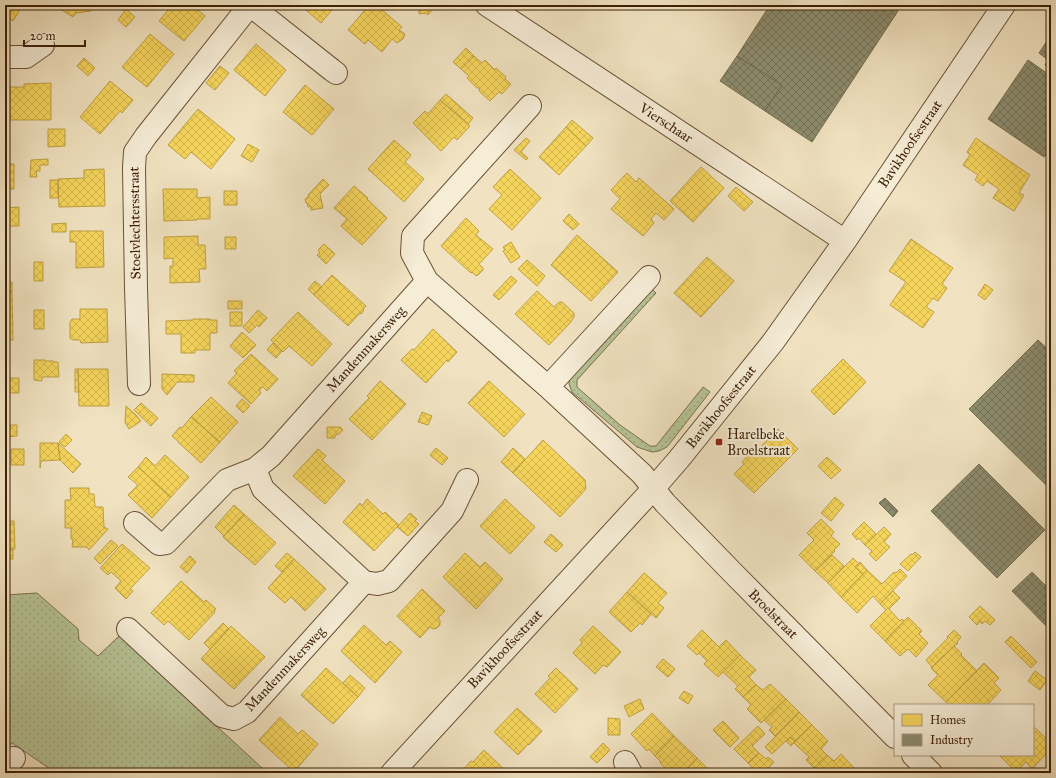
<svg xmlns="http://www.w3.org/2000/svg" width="1056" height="778" font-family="'IM FELL Great Primer',serif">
	<defs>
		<pattern id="grass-dots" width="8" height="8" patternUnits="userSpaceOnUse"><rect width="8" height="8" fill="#b7c496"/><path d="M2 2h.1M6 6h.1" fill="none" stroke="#9ea880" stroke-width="1.8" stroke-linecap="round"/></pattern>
		<pattern id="homes-cross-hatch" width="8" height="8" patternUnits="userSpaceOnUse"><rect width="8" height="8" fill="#f6d55c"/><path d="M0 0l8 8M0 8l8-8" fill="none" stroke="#d4b74e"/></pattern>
		<pattern id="industry-cross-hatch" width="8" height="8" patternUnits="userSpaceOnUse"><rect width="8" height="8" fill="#8c8c6e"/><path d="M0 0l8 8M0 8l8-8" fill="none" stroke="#747258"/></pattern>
	</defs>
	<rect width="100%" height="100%" fill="#f1e3c1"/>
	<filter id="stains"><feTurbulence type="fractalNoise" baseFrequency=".005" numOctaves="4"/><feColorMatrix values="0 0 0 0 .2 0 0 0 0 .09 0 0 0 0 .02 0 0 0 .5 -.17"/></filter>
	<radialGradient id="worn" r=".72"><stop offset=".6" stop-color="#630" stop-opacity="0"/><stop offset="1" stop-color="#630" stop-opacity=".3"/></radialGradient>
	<path fill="url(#grass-dots)" stroke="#7a724e" d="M650,287L656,293L577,380V387L620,425L650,446H656L703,387L710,392L667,447L659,451L652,452L637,447L572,392L569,384L570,377Z
		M37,593L78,629L79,640L98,656L119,636L262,768L256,773H56L12,743L5,752V595Z"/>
	<path fill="url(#homes-cross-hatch)" stroke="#be9f42" d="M5,5H17L21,8L13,21L5,16Z
		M59,5H90L91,11L76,13L73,17L57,7Z
		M164,5H193V6L205,16L184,41L159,21L168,10L163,6Z
		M300,5H336L321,23Z
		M369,5H379L382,8L381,9L402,27L399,30L405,34L403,39L397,43L392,39L382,52L368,40L365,44L348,30Z
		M419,5H425L433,9L428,15L426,13L419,14Z
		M126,9L135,17L126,27L118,20Z
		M150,34L174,54L147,87L122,67Z
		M256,44L286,70L265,96L234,70Z
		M466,48L474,56L461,69L453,62Z
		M474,56L482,63L485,60L495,70L496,68L506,77L505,79L511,84L502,94L499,92L490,101L480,92L479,88H477L467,78L469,76L461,69Z
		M84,58L95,68L88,76L77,66Z
		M220,66L229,73L215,90L206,83Z
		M110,81L133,100L122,113L120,111L100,134L80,117Z
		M51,83V120H10V87H24V84Z
		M305,85L334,109L312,135L283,112Z
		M446,94L473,118L468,124L440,100Z
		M440,100L470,126L457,140L454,137L441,151L413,123L425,111L428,114Z
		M198,109L235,139L211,169L191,152L185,159L168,145Z
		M572,120L593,138L586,146L566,127Z
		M566,127L586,146L559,175L539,157Z
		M48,129H65V146L48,147Z
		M526,138L530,141L521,152L528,158L526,160L514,150Z
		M976,138L1030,175L1019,193L1024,195L1014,211L993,198L999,189L987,181L983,186L975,180L978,175L963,165L970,155L967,152Z
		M394,140L411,155L405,162L424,179L404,202L368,169Z
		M248,144L259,150L252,162L241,156Z
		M48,159V165H40V171H36L37,177H30L31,160Z
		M5,164H14V189H5Z
		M701,167L724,188L693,222L670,201Z
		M104,169L105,206L59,207L58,179L84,178V170Z
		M510,169L541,198L512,230L489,209L502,195L493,187Z
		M627,173L636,182L639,178L674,209L664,220L656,213L651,219L654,223L643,236L611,209L620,199L611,190Z
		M323,179L329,185L320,194L323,208L311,210V206L308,207L307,203H306L305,199H307V197H309L308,195Z
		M50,180H58V198H50Z
		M354,186L368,198L367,199L387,218L362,245L341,226L347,219L334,208Z
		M736,187L753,202L744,211L728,196Z
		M163,189H197V198L210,197V219H197V220L164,221Z
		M224,191H237V205H224Z
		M19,207V226H5V208Z
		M569,214L579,224L573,230L563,221Z
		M466,218L479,231L476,235L493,249L479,264L483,268V270L478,275L476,276L472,272L471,273L441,246Z
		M66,223V232H52V224Z
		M70,231H103L104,267L76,268V242H70Z
		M577,235L618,272L591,301L551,265Z
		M198,236V245H205L206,269H199L200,282L170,283V266H173V258L164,259V237Z
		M225,237H236V249H225Z
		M911,239L953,268L942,284L947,288L938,301L933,298L926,307L934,312L923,328L890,305L906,282L889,271Z
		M511,242L520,257L511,263L503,251L505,250L503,247Z
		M324,244L335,254L326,264L317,255L320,253L318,250Z
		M707,257L734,281L701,317L674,293Z
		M527,260L545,276L537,286L518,269Z
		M34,262H43V281H34Z
		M332,275L366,306L363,309L364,310L361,314L360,313L348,326L314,295Z
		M511,276L517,281L499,300L493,295Z
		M315,281L322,287L314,295L308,289Z
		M5,282H12V291L5,292Z
		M985,284L993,290L985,300L978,295Z
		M12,291L13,340H5V292Z
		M537,291L554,307L559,302H562L574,313V317L570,323L549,345L515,314Z
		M228,301H242V309H228Z
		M80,309H107L108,342L81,343L80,340H73L70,338V322L72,319H80Z
		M34,310H44V329H34Z
		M258,310L267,318L259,327L257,325L249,333L243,327Z
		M230,312H242V326H230Z
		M298,312L332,344L312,366L289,346L283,352L271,340Z
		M193,319H210V320H217V333H210V350H195V353H181V334H166V321L193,320Z
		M433,329L457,352L448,362L447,360L426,383L401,360L412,349L414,350Z
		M242,332L256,345L243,358L230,346Z
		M273,343L282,351L276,358L267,350Z
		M251,354L278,379L267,391L263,387L259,390L261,393L251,404L228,383L237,373L234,371Z
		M843,359L866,382L834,415L811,391Z
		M34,360H45V361H54V362H58L59,377H42V381L34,380Z
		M75,369H78L79,392H75Z
		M78,369H108L109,406H79Z
		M162,374L194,375V382H177L167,395L162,389Z
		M7,378H19V393H8Z
		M380,381L406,404L372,440L349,419L369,398L367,396Z
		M489,381L525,414L504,437L468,403Z
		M211,397L238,422L220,442L191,417Z
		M242,399L250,406L243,413L236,406Z
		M141,403L158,418L151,426L134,410Z
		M126,406L136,415L141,421L129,429L125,422Z
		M422,412L432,416L428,425L418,422Z
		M191,417L220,442L201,463L178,442V441L172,436L180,427L182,428Z
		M5,425H17V436L5,437Z
		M327,427H340L343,430L339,434L335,435V438H327Z
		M778,429L798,449L754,493L734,474L744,464L742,462L751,452L753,455Z
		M66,434L72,440L65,447L59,442Z
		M543,440L585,480L586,489L560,517L513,473Z
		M40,443H58L60,460L41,461L40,468Z
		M58,443L81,464L73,473L60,460Z
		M436,448L448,458L442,465L430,455Z
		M513,448L525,459L513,473L501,462Z
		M11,449H24V465H11Z
		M318,449L326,456L322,460L345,481L325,504L293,476Z
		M165,455L189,477L171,497L138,467L146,457L155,466Z
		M827,457L841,470L831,479L818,466Z
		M138,467L171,497L152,518L128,495L138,485L128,477Z
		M70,488H89V494H94L95,507H103L104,527L108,529L89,550L87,547H72L73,539H71V528H65V500H71Z
		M835,497L844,505L831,521L821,513Z
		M367,499L383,514L385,512L399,525L374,551L343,522L360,503L362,506Z
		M505,499L535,527L510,554L480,526Z
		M234,505L244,514L224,536L215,527Z
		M410,513L417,519L415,521L419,524L408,536L397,527Z
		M244,514L276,543L255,565L223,537Z
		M821,519L834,532L831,536L840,544L834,550L835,551L815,571L799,555L814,540L807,533Z
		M5,521H14L15,549L5,550Z
		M864,522L876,534L865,545L859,538L857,540L852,534Z
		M884,527L891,534L884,542L890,547L876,561L869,554L872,551L865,545Z
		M551,534L563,545L556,552L544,542Z
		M111,540L118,546L100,564L94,558Z
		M122,544L150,568L130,589L133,591L126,599L115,588L121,581L111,572L108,575L100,568Z
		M5,550H13V559H5Z
		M915,552L921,557L908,571L900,564L911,554L912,555Z
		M287,553L294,559L282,572L275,566Z
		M465,553L480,567L485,562L503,579L476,609L443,577Z
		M832,555L844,566L828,583L815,571Z
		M190,556L196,562L187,573L180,567Z
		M853,558L859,564L855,567L863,574L841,597L828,583Z
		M294,559L326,589L305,611L291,597L285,603L268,588Z
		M860,562L867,570L863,574L855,567Z
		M900,569L907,576L880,604L873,596L857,613L841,597L867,570L882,584L894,572L896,573Z
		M644,573L667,593L658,603L664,608L656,618L627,592Z
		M181,581L204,602L206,600L216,609L214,611L215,612L189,640L168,621L164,625L151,613Z
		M422,589L445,611L438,618L440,620V625L437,628L433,629L430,627L420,638L397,616Z
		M893,591L900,598L889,609L900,621L902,619L904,621L885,641L870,626L886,610L880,604Z
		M627,592L651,614L642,625L640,623L631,632L609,612Z
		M980,606L995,620L990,625L985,621L982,624L980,621L977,625L969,617Z
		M908,617L922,631L919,634L928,643L916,657L908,649L900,656L885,641Z
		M223,623L229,629L210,649L204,643Z
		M364,625L386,645L390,641L402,652L375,683L341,651Z
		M231,626L265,657L234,689L201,659Z
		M593,626L621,652L607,667L603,665L595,674L573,653L582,643L580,640Z
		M702,630L712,640L697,655L687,646Z
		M954,630L961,637L957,642L958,643L954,646L932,667L926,660L948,638L947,637Z
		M1011,636L1037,662L1031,668L1005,642Z
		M712,640L719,647L726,640L740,655L718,677L704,664L707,661L699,653Z
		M954,646L962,654L961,655L977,671L946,702L928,685L938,675L931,668L944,655H945Z
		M740,655L756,670L749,677L756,685L743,697L735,689L738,686L723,672Z
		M663,659L675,669L668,677L656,667Z
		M984,663L999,678L994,683L1001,690L987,705H949L946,702Z
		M326,668L358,697L333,724L301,695Z
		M556,668L578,689L555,713L535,694L550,678L548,676Z
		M1035,671L1047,680L1040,690L1028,681Z
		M350,675L365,688L358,697L343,683Z
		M770,684L786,699L761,723L747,709L751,705L743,697L756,685L763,690Z
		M684,691L693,696L688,704L679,698Z
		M640,699L644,709L629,717L624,706Z
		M786,699L799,712L775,736L769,730L772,727L764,720Z
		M517,708L542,731L529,745L528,744L518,755L494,732Z
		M799,712L812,725L795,741L790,737L772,754L765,747Z
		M652,713L674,736L655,756L649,749L647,751L631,734Z
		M280,717L298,734L302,730L318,744L294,772L259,740Z
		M608,718L620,719V735H608Z
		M723,721L739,738L730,747L713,730Z
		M812,725L828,741L821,749L827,755L814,768L806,760L809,757L794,743Z
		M758,726L765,734L752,746L759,753L748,763L734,749Z
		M1033,726L1051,743V749L1032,769L1026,762L1016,772L1000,756L1033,755Z
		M674,736L697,758L683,773H670L660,763L661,762L655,756Z
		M790,737L795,741L791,746L786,741Z
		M603,743L610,750L597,763L590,757Z
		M484,750L508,773H465L462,771L471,761L473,762Z
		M759,753L766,759L768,757L774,762L764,773H757L748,763Z
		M841,754L856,770L853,773H809L827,755L834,761Z
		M697,758L712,773H683Z
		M1048,768L1051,770V773H1044Z"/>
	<path fill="url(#industry-cross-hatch)" stroke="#746c4f" d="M770,5H888L898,11L812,142L765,111L782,85L737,56Z
		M1051,35V69L1045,65L1048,60L1039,53Z
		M737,56L782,85L765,111L720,81Z
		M1028,60L1051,76V161L1045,155L1044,157L988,119Z
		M1038,340L1051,352V490L969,409Z
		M979,464L1045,530L997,578L931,511Z
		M885,498L898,511L893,517L879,503Z
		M1032,572L1051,591V631L1012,591Z"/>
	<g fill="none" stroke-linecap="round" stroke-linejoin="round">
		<g stroke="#6a5136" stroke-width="24">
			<path id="minor" d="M250,5L332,70L336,73
				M487,5L845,241
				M5,57H26L43,45
				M649,277L548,387L642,474L665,503L734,574L895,737
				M427,281L548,387
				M139,384L136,288L134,168L135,152L146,136L250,5
				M255,469L263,489L364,582
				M135,523L159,544L166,543L227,480L255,469L271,456L427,281L412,253L413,236L530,106
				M128,629L222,716L234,719L247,712L364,582L377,584L389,581L452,511L467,480
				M913,755L931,773
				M625,762L631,773
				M5,770L14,758
				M392,773L653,489L679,459L773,342L845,241L1004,5"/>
		</g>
		<use href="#minor" stroke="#f6edd7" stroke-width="22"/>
	</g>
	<rect fill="#8f2418" stroke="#f6edd7" stroke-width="1.5" x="715" y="438" width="8" height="8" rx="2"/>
	<g text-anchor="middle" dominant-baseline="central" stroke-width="4" stroke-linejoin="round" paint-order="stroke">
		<g font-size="14" fill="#3d2007" stroke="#f6edd7">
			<text transform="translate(666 123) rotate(33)">Vierschaar</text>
			<text transform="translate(910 144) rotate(-56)">Bavikhoofsestraat</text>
			<text transform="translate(135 223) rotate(-91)">Stoelvlechtersstraat</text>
			<text transform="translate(366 349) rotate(-48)">Mandenmakersweg</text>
			<text transform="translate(721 407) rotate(-51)">Bavikhoofsestraat</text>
			<text transform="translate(773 614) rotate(45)">Broelstraat</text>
			<text transform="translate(505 649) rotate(-47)">Bavikhoofsestraat</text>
			<text transform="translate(285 669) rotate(-47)">Mandenmakersweg</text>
		</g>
		<g font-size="14" fill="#3d2007" stroke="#f6edd7" text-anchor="start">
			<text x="727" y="434">Harelbeke<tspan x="727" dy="16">Broelstraat</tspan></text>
		</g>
	</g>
	<rect width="1056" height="778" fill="none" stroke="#f1e3c1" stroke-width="20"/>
	<rect x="6" y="6" width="1044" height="766" fill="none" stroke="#3d2007" stroke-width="2"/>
	<rect x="10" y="10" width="1036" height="758" fill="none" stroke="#3d2007"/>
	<rect x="894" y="704" width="140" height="52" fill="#f6edd7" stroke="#ac9b84"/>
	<rect x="902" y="714" width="20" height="12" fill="#f6d55c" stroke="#ac9b84"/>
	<text x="930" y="724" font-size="12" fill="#3d2007">Homes</text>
	<rect x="902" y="734" width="20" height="12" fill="#8c8c6e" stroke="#ac9b84"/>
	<text x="930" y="744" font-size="12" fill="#3d2007">Industry</text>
	<path d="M24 40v6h61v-6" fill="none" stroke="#3d2007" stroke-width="2"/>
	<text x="30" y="40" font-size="12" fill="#3d2007" stroke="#f6edd7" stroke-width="3" paint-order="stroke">20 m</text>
	<rect width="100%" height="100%" filter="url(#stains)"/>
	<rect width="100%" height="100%" fill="url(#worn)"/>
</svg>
